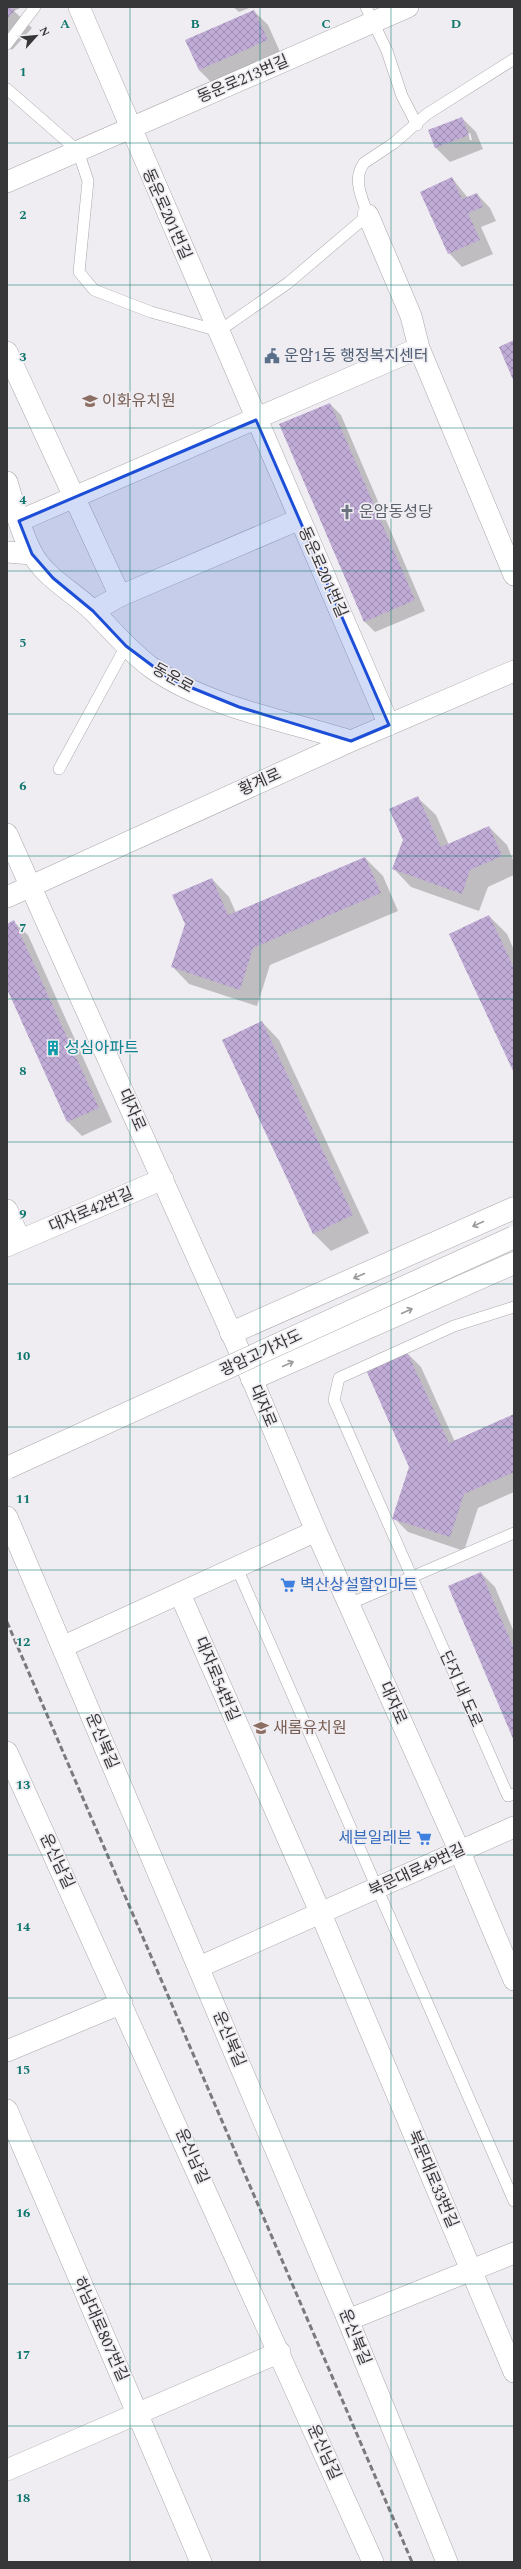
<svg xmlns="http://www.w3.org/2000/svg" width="521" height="2569" font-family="Spectral,'Noto Sans KR',serif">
	<defs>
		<pattern id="building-cross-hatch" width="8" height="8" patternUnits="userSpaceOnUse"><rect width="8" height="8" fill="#c0acd7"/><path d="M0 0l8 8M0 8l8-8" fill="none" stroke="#9d8daf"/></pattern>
	</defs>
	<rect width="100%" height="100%" fill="#efedf1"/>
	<path fill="#0003" fill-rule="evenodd" d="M7,7H22L14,11L32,28L12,50L7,45Z
		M233,7H252L239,12Z
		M254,11L268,25L281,54L213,84L199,70L187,40Z
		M462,118L476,132L483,149L450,162L436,148L430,130ZM468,133H470L472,140H470Z
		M452,178L468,198L477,194L490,208L496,221L481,227L493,254L462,267L449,253Z
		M330,404L341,415L425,611L375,632L365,622Z
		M418,798L436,815L449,845L489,827L507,845L514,862V875L488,887L479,911L411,887L394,869Z
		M365,858L383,876L398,911L270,965L257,1006L189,984L172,966L212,879L229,897L236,913Z
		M489,916L507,934L514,950V1071Z
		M14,922L28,935L112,1122L82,1136L68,1122L7,987V925Z
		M262,1022L279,1040L369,1233L331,1251L313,1233Z
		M407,1353L421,1367L455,1442L514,1415V1492L478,1508L464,1551L408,1532L394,1518L411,1467Z
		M481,1573L495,1587L514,1632V1738Z"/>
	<path fill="url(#building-cross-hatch)" d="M7,7L15,10L7,19Z
		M254,10L268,40L199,70L185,40Z
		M462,117L469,135L435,148L428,130Z
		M452,177L462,199L477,193L483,207L468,213L480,240L448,254L420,192Z
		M514,340V382L499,347Z
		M330,403L415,600L364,622L279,424Z
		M418,796L441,847L489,826L502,856L470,870L462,894L392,869L403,840L389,809Z
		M365,857L381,893L253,948L240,990L171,967L185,924L172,895L212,878L228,915Z
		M489,915L514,968V1073L449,934Z
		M14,920L99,1108L67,1122L7,989V924Z
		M262,1021L353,1215L313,1234L222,1040Z
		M407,1352L449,1443L514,1414V1472L464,1494L450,1537L392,1519L409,1467L366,1370Z
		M481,1572L514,1649V1741L448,1586Z"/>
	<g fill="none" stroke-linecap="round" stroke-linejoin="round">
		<g stroke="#a9a7ab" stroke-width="12">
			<path id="lane" d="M366,7L387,51L402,96L417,125
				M7,44L35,7
				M7,89L78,151L88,181L79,272L94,290L151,312L219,331L288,283L368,215C362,198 352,179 364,163L394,143L427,114L514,59
				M59,769L126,646
				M514,1307L454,1326L339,1378L334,1400L508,1796L514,1794
				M237,1568L514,2201
				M349,1604L514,1533"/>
		</g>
		<g stroke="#a9a7ab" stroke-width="22">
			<path id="street" d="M79,7L389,725
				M7,182L408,7
				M368,215L411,316L419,348L514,575
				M7,352L120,596L93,611
				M7,482C14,505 20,531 32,553C45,578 74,592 93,611C113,631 130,652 152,668C207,707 287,721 351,741
				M19,521L419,348
				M7,552L32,554
				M120,596L300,519
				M7,834L252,1379L316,1531L459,1850L514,1980
				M7,897L351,741L514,671
				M7,1210L20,1240
				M7,1246L163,1179
				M7,1517L348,2320L447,2562
				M180,1594L321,1914L514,2372
				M62,1647L316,1531
				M7,1752L373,2562
				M199,1967L514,1827
				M7,2051L122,2003
				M7,2110L201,2562
				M348,2320L514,2253
				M7,2470L280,2352"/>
		</g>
		<g stroke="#a9a7ab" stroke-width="23">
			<path id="secondary" d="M231,1333L514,1208
				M252,1379L514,1263"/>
		</g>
		<use href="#lane" stroke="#fff" stroke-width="11"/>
		<use href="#street" stroke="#fff" stroke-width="21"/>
		<use href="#secondary" stroke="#fff" stroke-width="22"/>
		<path stroke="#7b797c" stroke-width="3" stroke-dasharray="6 3" stroke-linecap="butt" d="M7,1622L412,2562"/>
		<g stroke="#a9a7ab" stroke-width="23" stroke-linecap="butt">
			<path id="secondary-bridge" d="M7,1468L514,1237"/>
		</g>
		<use href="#secondary-bridge" stroke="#fff" stroke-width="22"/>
	</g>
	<defs><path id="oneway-shaft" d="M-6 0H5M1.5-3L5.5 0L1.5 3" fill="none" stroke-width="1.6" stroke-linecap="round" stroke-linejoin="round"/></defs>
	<g stroke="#9b9a9c">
		<use href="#oneway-shaft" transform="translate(478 1224) rotate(156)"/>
		<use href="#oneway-shaft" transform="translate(359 1276) rotate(156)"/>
		<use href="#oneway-shaft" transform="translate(407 1311) rotate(-24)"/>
		<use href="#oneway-shaft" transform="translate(288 1364) rotate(-24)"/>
	</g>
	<path fill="#1d4ed8" fill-opacity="0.2" stroke="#1d4ed8" stroke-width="3" stroke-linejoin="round" d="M256,420L389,725L351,741L239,707L170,679L126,646L93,611L53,578L32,554L19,521Z"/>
	<path fill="none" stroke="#0f766e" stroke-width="1" stroke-opacity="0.55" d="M130,7V2562M260,7V2562M391,7V2562M7,143H514M7,285H514M7,428H514M7,571H514M7,714H514M7,856H514M7,999H514M7,1142H514M7,1284H514M7,1427H514M7,1570H514M7,1713H514M7,1855H514M7,1998H514M7,2141H514M7,2284H514M7,2426H514"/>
	<defs>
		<g id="civic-bare" transform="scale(1.2)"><path d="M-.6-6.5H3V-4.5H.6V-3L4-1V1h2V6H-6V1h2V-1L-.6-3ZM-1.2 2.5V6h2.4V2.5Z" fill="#5c6f8a" stroke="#efedf1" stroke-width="2.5" paint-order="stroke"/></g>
		<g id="school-bare" transform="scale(1.2)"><path d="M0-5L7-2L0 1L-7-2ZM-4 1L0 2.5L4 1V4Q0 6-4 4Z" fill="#8d6e63" stroke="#efedf1" stroke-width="2.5" paint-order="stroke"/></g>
		<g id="church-bare" transform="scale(1.2)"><path d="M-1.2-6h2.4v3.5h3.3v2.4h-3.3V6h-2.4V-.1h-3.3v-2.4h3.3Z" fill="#6b7280" stroke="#efedf1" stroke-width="2.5" paint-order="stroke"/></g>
		<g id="building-bare" transform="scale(1.2)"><path d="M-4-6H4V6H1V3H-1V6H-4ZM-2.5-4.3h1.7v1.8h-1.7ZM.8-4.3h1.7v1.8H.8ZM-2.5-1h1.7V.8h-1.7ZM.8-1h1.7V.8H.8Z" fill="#0f9aa8" stroke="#efedf1" stroke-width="2.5" paint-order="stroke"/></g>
		<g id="supermarket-bare" transform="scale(1.2)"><path d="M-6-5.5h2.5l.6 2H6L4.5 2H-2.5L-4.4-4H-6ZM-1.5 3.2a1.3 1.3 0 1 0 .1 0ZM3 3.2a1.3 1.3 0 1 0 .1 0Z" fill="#3f7fe0" stroke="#efedf1" stroke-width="2.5" paint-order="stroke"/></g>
	</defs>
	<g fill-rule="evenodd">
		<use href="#civic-bare" x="272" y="356"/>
		<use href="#school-bare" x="90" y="401"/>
		<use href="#church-bare" x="347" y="512"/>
		<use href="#building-bare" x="53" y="1048"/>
		<use href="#supermarket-bare" x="288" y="1585"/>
		<use href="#school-bare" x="261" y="1728"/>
		<use href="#supermarket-bare" x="424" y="1838"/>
	</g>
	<g text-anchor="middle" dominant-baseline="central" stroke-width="3.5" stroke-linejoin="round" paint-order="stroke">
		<g font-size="16" fill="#373638" stroke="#efedf1">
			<text transform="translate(243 79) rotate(-23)">동운로213번길</text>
			<text transform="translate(167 214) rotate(66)">동운로201번길</text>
			<text transform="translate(323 572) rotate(66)">동운로201번길</text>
			<text transform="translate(173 678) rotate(29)">동운로</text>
			<text transform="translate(260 782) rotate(-24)">황계로</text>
			<text transform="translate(132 1110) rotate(66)">대자로</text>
			<text transform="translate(91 1210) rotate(-23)">대자로42번길</text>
			<text transform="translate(261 1353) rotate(-25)">광암고가차도</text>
			<text transform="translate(263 1406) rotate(67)">대자로</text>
			<text transform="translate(217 1679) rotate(67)">대자로54번길</text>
			<text transform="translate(461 1689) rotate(66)">단지 내 도로</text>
			<text transform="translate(393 1703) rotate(66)">대자로</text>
			<text transform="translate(102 1741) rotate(67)">운신북길</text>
			<text transform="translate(57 1861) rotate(65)">운신남길</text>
			<text transform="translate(417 1870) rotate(-25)">북문대로49번길</text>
			<text transform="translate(229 2039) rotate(67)">운신북길</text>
			<text transform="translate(192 2156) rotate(66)">운신남길</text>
			<text transform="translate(433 2179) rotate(67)">북문대로33번길</text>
			<text transform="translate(101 2329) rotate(66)">하남대로807번길</text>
			<text transform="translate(355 2337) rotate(68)">운신북길</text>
			<text transform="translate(324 2452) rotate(66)">운신남길</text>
		</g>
		<g font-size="16" fill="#4e5e75" stroke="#efedf1" text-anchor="start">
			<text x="284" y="356">운암1동 행정복지센터</text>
		</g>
		<g font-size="16" fill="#785e54" stroke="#efedf1" text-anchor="start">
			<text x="102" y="401">이화유치원</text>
			<text x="273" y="1728">새롬유치원</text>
		</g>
		<g font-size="16" fill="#5b616d" stroke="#efedf1" text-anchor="start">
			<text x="359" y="512">운암동성당</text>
		</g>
		<g font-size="16" fill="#0d838f" stroke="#efedf1" text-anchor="start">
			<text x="65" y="1048">성심아파트</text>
		</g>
		<g font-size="16" fill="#366cbe" stroke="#efedf1" text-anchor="start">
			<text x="300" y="1585">벽산상설할인마트</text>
			<text x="412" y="1838" text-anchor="end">세븐일레븐</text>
		</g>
	</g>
	<g font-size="13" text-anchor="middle" font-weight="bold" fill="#0f766e" stroke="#efedf1" stroke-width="3.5" stroke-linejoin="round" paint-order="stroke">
		<text x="65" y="28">A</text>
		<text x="195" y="28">B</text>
		<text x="326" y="28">C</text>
		<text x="456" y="28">D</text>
		<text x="23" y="76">1</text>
		<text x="23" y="219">2</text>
		<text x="23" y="361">3</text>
		<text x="23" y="504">4</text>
		<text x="23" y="647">5</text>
		<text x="23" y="790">6</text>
		<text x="23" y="932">7</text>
		<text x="23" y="1075">8</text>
		<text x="23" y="1218">9</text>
		<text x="23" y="1360">10</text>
		<text x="23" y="1503">11</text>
		<text x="23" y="1646">12</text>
		<text x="23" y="1789">13</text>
		<text x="23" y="1931">14</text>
		<text x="23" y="2074">15</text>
		<text x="23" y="2217">16</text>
		<text x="23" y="2359">17</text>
		<text x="23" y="2502">18</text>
	</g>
	<rect width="521" height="2569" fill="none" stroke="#373638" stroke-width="16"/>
	<g transform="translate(36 36) rotate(63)" stroke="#efedf1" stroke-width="3" paint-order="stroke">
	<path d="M0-3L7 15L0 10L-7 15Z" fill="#373638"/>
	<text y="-6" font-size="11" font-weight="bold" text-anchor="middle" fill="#373638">N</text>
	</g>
</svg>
